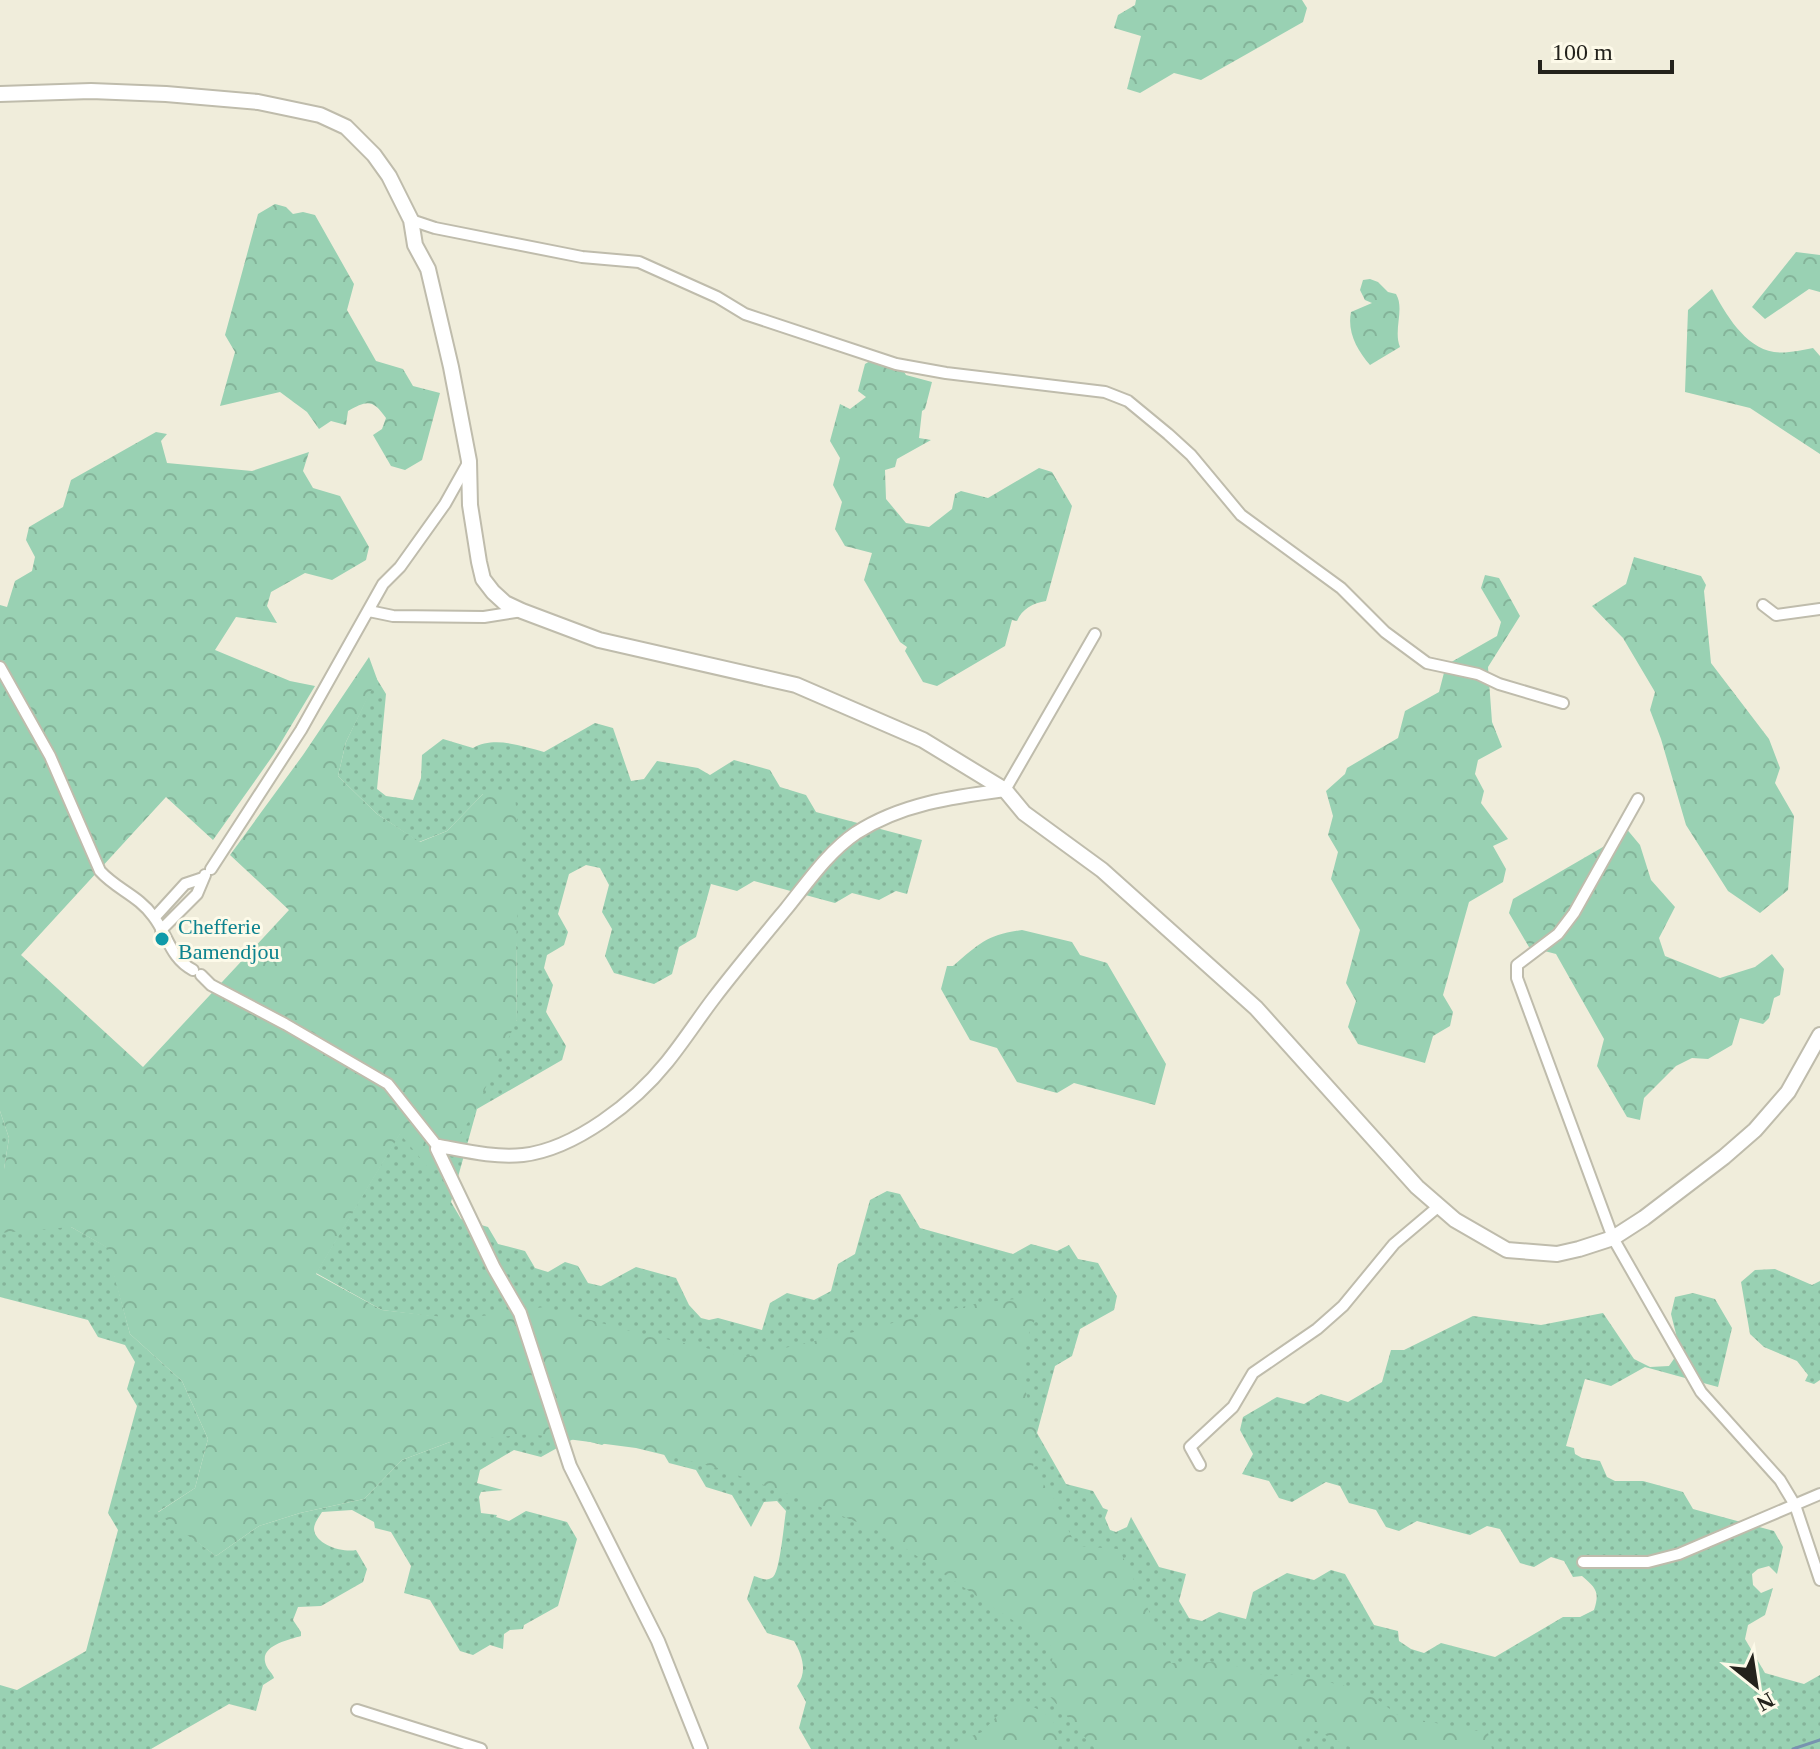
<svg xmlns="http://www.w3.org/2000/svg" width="1820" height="1749" font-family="Georgia,serif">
	<defs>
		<pattern id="grass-dots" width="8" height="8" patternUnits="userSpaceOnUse" patternTransform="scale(2)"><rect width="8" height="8" fill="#99d1b3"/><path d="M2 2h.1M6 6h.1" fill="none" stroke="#84b399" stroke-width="1.8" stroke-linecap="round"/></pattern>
		<pattern id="forest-crowns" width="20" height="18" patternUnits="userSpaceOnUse" patternTransform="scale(2)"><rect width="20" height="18" fill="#99d1b3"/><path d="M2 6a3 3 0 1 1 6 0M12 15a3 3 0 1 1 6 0" fill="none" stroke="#84b399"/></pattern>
	</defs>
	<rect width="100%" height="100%" fill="#f0eddb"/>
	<path fill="url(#grass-dots)" d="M375,676L386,694L377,789L386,796L413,800L421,778L422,755L443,739L473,748C494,736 522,746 544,752L595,723L613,728L631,781L644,779L657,761L698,768L710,775L734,760L770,770L780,787L806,795L816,812L922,840L907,894L896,891L879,900L852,893L835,903L754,881L737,891L711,884L696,937L679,947L672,974L654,984L614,973L605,956L612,929L602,912L609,885L600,868L586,865L569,874L558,914L568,932L564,945L547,955L544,968L553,985L546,1012L566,1046L562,1060L477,1109L451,1202L461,1219L488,1227L498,1244L525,1251L535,1268L548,1272L565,1262L578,1266L588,1283L601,1286L636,1267L676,1278L689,1305L701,1318L709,1320L718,1318L762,1330L770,1303L787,1293L814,1300L831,1291L838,1264L855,1254L870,1200L887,1191L900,1194L920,1228L1013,1254L1031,1244L1057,1251L1069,1245L1078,1259L1098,1263L1117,1296L1114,1310L1080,1329L1072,1356L1055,1366L1037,1433L1066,1484L1093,1491L1103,1508L1108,1510L1105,1518L1110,1530L1116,1532L1127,1527L1131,1517L1159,1567L1186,1574L1179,1601L1189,1618L1202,1621L1219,1612L1246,1619L1253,1592L1287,1573L1314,1580L1331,1570L1345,1574L1374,1625L1398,1631L1399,1641L1411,1649L1424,1653L1441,1643L1495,1657L1563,1617H1580L1594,1610C1600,1592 1596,1588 1582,1576L1573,1577L1564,1561L1551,1557L1534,1567L1520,1563L1500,1529L1487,1526L1470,1535L1417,1521L1399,1531L1386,1527L1376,1510L1349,1503L1340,1486L1326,1482L1292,1502L1279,1498L1269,1481L1242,1474L1253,1454L1240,1430L1243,1417L1277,1397L1304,1404L1321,1394L1348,1402L1382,1382L1391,1350H1404L1473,1316L1541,1325L1603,1313L1634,1359L1650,1367L1669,1366L1680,1350L1671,1314L1675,1297L1693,1293L1715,1299L1732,1328L1718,1387L1645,1367L1611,1386L1585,1379L1566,1446L1574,1448L1575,1454L1582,1458L1600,1461L1607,1477L1615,1481H1643L1683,1492L1693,1509L1774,1531L1783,1547L1777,1574L1769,1566L1758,1569L1752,1574L1753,1585L1761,1593L1773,1588L1765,1615L1748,1625L1745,1639L1765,1673L1804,1684L1820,1675V1749H811L799,1728L806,1702L797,1686C808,1671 802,1655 794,1641L767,1633L747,1599L754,1576C760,1578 767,1582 773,1577C780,1571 784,1523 786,1511L777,1501L764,1502L751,1527L732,1495L706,1487L696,1470L669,1463L659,1446L619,1435L602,1445L575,1438L541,1457L514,1450L480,1470L477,1483L503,1490L481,1492L479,1497L481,1513L497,1515L496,1517L509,1521L526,1511L567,1522L577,1539L558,1606L524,1625L523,1629L510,1630L504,1634L503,1649L490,1645L473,1655L460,1651L430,1600L404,1593L411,1566L391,1532L375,1528L374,1522L352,1510L322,1512C319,1517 314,1523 314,1529C315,1545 344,1553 356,1550L367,1569L363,1582L321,1606L298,1607L293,1620L301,1632V1636C288,1640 256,1646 267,1667C269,1671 273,1674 274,1678L263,1685L256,1711L229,1704L151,1749H0V1685L17,1690L86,1651L118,1530L108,1513L137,1406L127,1389L135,1362L125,1345L98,1337L88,1320L0,1297V1111L9,1138L4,1169L71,1227L107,1247L130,1334L182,1381L208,1439L195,1488L158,1512L216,1556L259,1526L300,1513L364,1499L402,1460L450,1442L461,1320L382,1310L316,1273L400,1133L517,1020L516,941L483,794L447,831L419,842L377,814L338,776L346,742L376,679Z
		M1775,1269L1812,1285L1820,1281V1380L1814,1384L1805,1381L1808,1375L1797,1361L1764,1347L1750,1334L1741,1282L1755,1270Z"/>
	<path fill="url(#forest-crowns)" d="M1136,0H1302L1307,8L1303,22L1201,80L1174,73L1140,93L1127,89L1141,36L1114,28L1118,15L1135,5Z
		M275,204L286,207L293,214L303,212L315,215L354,284L347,310L376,361L403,369L413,386L440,393L422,460L405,470L391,466L373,435L382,429L386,418C373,399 367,400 348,411L346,425L331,421L319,429L307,412L280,392L220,406L235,352L225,335L258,214Z
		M1796,252L1820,255V292L1809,289L1765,319L1752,307Z
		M1370,279L1378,282L1388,292L1396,294C1405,309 1393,330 1400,347L1370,365C1357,350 1347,332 1351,312L1372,303L1365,300L1360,290L1363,280Z
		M1712,289C1726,314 1744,347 1774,352C1786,354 1801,350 1813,348L1820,356V454L1750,408L1685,392L1688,310Z
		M882,354L896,358L906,375L932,382L925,409L922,411L919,438L931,440L897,459L895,467L885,470L886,499L906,523L929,527L952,509L955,494L961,491L988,498L1039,468L1052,472L1072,506L1046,601C1033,603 1022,609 1017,621L1012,620L1005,646L937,686L923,682L905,651L907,647L900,642L864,580L872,553L845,546L835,529L842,502L833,485L840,458L830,441L840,404L850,409L866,397L858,391L865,364Z
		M156,432L167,434L161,441L167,463L252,471L309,452L303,471L313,488L340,496L369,547L366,560L332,580L305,573L271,592L267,606L277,623L236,617L215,650L290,681L315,686L274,754L213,840L166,797L21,955L143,1067L289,910L230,855L303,755L369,657L377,679L346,742L338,776L377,814L420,842L447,831L483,794L514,787L521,856L516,941L517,1020L472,1117L432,1172L400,1134L316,1274L382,1310L461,1319L544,1307L630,1331L746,1357L979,1303L1045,1296L1022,1350L1024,1385L1036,1430L1033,1469L1054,1499L1076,1546L1119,1549L1149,1611L1171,1663L1224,1662L1269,1677L1294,1674L1366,1691L1399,1716L1488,1733L1492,1749H1354L1315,1730L1289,1749H1095L1047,1693L1054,1648L881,1532L796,1497L718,1468L636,1448L529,1434L450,1442L402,1460L364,1499L300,1513L259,1526L216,1556L157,1513L195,1488L208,1439L182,1381L130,1334L106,1247L71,1227L0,1233V1170L4,1169L9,1138L0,1111V605L7,607L15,581L32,571L35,557L26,540L29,527L63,507L71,480Z
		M1634,557L1701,576L1706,585L1704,591L1711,663L1769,739L1780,768L1775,783L1794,816L1788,890L1760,913L1728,891L1686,825L1661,739L1650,710L1655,692L1623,638L1592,606L1626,584Z
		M1485,575L1499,578L1520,616L1488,667L1492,722L1502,747L1478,760L1475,774L1484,791L1481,803L1508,839L1493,846L1506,869L1503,882L1469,902L1443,995L1453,1012L1450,1026L1433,1036L1425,1063L1358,1044L1348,1027L1356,1001L1346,983L1360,930L1331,879L1338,852L1328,835L1333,816L1326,791L1345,774L1347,768L1398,738L1405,711L1439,692L1446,665L1497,636L1501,622L1481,588Z
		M1620,821L1640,845L1651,880L1675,907L1659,938L1665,956L1720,978L1755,967L1772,954L1784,969L1780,995L1774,998L1769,1018L1763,1024L1740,1018L1732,1045L1708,1059L1692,1058L1676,1066L1644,1098L1640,1120L1627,1117L1597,1066L1604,1039L1556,954L1529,947L1509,913L1513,899L1615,840Z
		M1022,930L1072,942L1080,955L1107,963L1166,1064L1155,1105L1074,1083L1057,1093L1017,1082L997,1048L970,1040L941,989L947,966H953C980,943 987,935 1022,930Z
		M1022,1704C1044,1708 1065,1725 1058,1749H960L969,1737L982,1732L998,1715Z"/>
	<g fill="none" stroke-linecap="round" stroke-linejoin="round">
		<path stroke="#7793af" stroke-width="3" d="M1793,1749L1820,1740"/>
		<g stroke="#bfbcac" stroke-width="14">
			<path id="minor" d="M411,220L435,228L582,257L639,262L717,297L745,314L896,364L946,373L1105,392L1128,401L1168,434L1191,455L1241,515L1341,588L1385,632L1427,663L1478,674L1499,684L1563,703
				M1763,605L1776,615L1820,609
				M369,611L393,616L484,617L522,611
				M0,667L50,756L100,871C116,889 139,896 153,916C168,935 170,958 193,970
				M1005,790L1095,634
				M1638,799L1574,913L1558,934L1517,965V978L1613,1238L1701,1392L1780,1480L1795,1505L1820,1580
				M211,869L301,730L383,584L400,567L445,504L468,463
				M155,917L185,884L203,878
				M161,930L197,894L205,875
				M201,975L211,985L285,1024L388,1084L438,1147
				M1200,1465L1190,1447L1233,1407L1253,1373L1317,1329L1343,1306L1394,1244L1439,1206
				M1583,1562H1648L1679,1554L1820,1494
				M357,1710L481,1749"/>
		</g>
		<g stroke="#bfbcac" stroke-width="16">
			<path id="tertiary" d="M701,1749L658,1641L570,1466L520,1313L494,1268L437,1149L439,1146C466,1151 495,1158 523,1155C575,1149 635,1102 667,1062C684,1041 698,1019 714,998C737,968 762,938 786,909C807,883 828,852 856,833C901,804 952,797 1005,790"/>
		</g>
		<g stroke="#bfbcac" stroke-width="18">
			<path id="secondary" d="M0,94L91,91L166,94L258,102L320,115L346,127L374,155L389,176L411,220L415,245L428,269L451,367L469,461L470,505L479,562L483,579L493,592L505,603L522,611L599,640L796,685L923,740L1005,790L1024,813L1102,870L1256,1008L1417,1187L1455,1220L1507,1250L1557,1254L1579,1249L1613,1238L1644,1218L1724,1157L1755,1130L1788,1092L1820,1035"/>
		</g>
		<use href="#minor" stroke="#fff" stroke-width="10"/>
		<use href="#tertiary" stroke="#fff" stroke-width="12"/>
		<use href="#secondary" stroke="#fff" stroke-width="14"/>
	</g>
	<circle fill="#0f9aa8" stroke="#fdfae9" stroke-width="3" cx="162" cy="939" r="8"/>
	<g text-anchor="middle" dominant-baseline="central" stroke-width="6" stroke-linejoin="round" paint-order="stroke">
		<g font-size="22" fill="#0d838f" stroke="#fdfae9" text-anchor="start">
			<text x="178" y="926">Chefferie<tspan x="178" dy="25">Bamendjou</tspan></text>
		</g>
	</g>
	<g transform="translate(1756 1685) rotate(150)" stroke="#fdfae9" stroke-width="6" paint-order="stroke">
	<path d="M0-6L14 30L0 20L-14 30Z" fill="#23221c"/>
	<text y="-12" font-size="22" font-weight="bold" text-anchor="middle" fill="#23221c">N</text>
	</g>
	<path d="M1540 60v12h132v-12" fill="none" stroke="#23221c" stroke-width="4"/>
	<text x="1552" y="60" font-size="24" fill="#23221c" stroke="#fdfae9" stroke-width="6" paint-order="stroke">100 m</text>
</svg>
